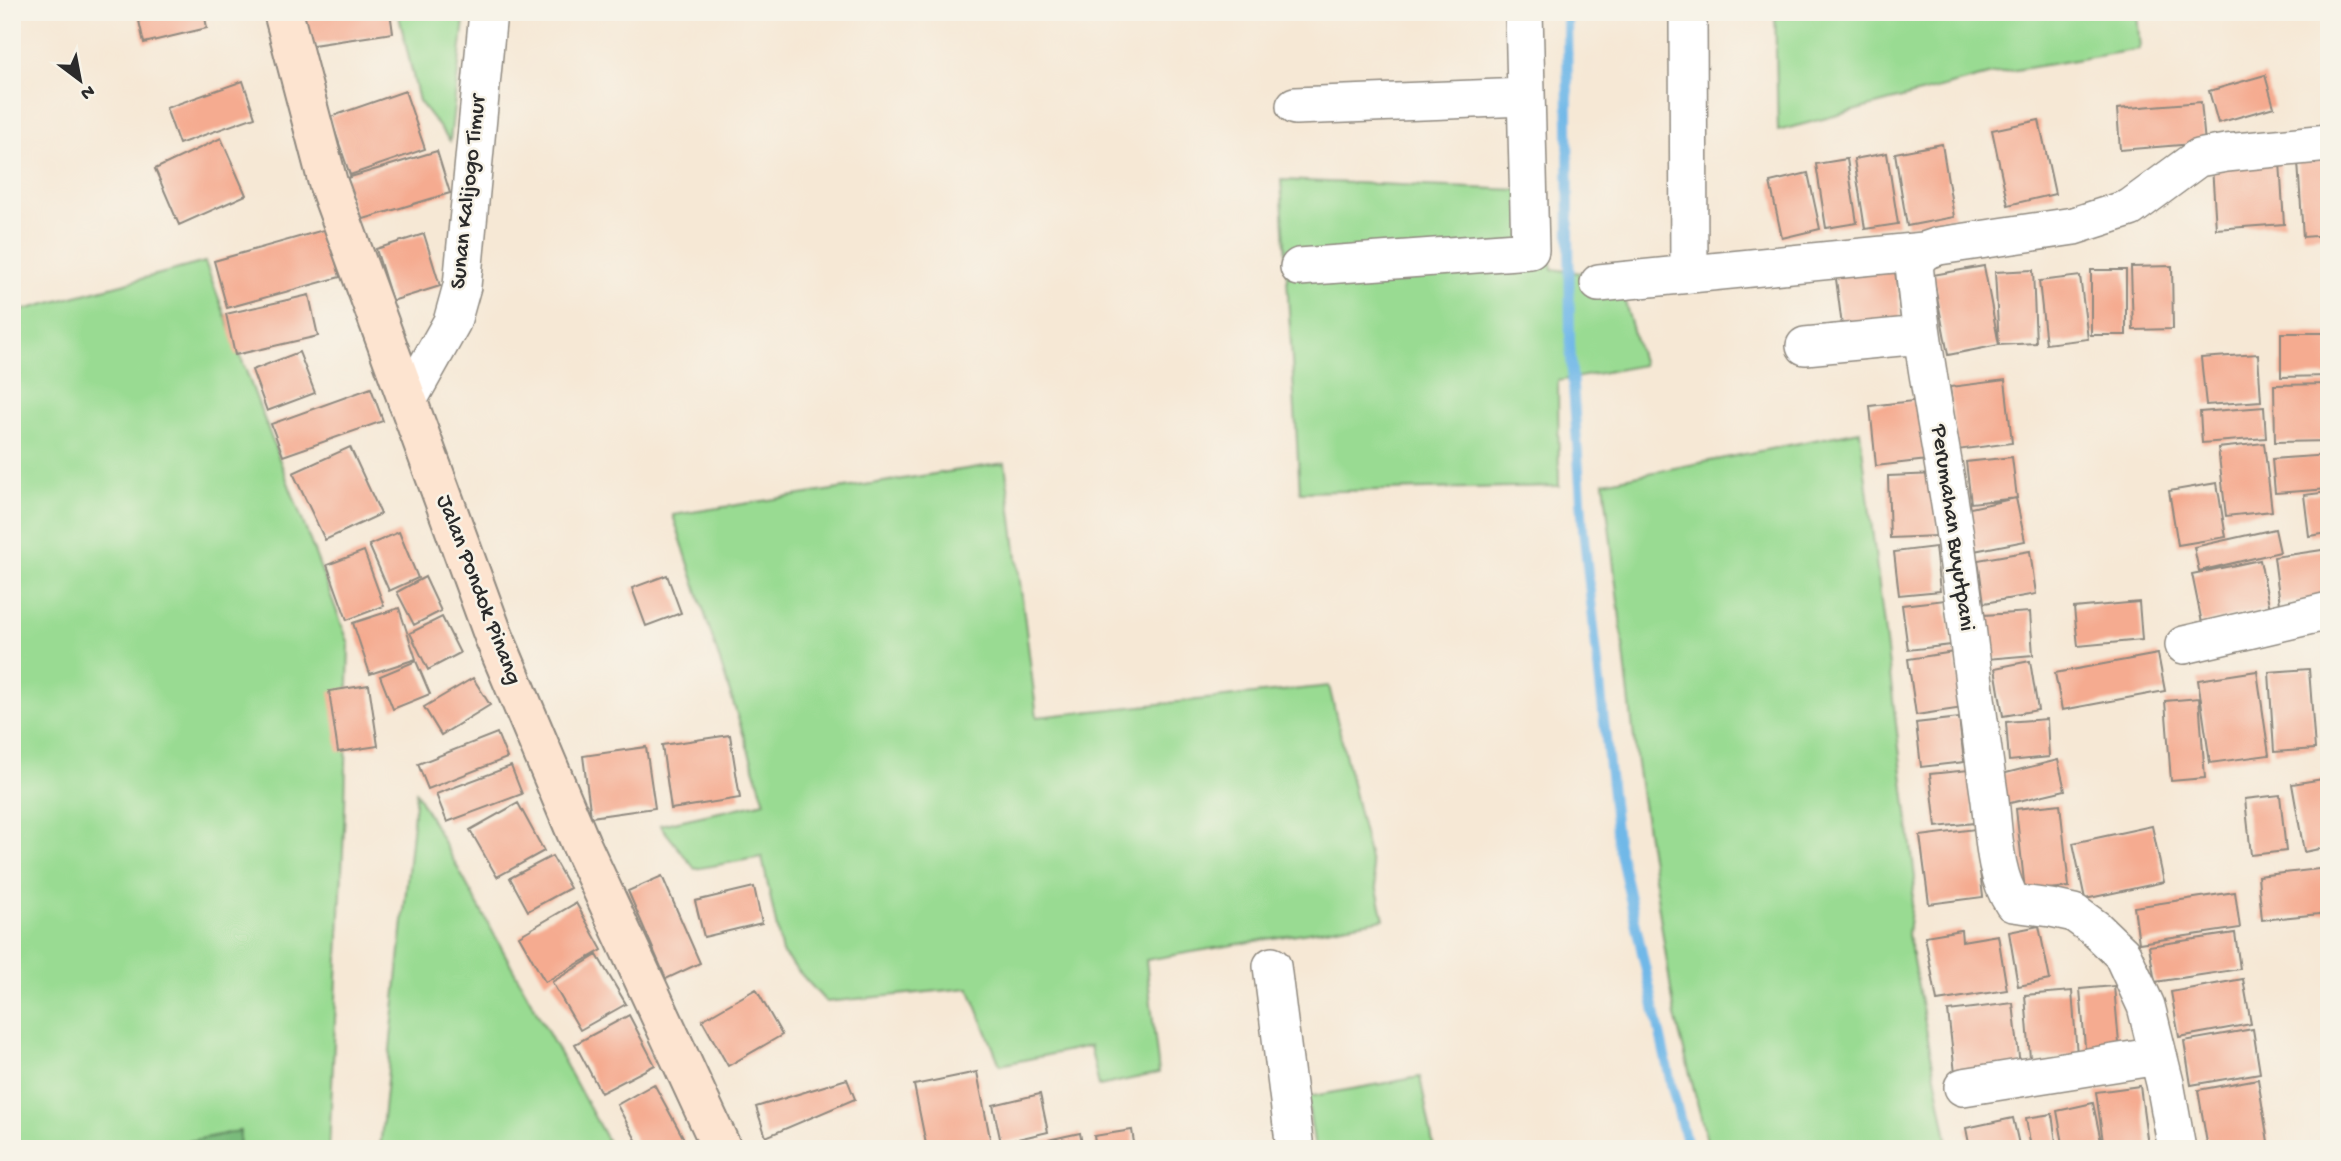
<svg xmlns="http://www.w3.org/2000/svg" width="2341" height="1161" font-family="'Gochi Hand',sans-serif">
	<rect width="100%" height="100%" fill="#f7f3e8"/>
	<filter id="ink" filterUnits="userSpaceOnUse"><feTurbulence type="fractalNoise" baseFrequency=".0143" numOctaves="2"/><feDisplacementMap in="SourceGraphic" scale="14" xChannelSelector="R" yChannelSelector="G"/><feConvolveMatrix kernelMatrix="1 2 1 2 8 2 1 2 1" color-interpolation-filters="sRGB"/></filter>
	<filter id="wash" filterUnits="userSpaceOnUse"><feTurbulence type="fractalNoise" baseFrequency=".00686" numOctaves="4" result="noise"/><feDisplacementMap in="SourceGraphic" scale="28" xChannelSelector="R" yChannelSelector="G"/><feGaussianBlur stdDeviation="1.57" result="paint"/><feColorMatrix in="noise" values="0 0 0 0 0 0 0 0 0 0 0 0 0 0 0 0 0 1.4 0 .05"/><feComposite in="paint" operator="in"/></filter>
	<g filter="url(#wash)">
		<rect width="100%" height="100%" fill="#f6e8d5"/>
		<path fill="#99db92" stroke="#62835e" stroke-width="2" d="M398,12H465L450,141L419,101Z
			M1775,12H2137L2140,49L1992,74L1778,131Z
			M1281,180L1543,191L1552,269L1618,278L1643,365L1558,381L1559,486L1300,492Z
			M205,262L349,644L345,808L329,1149H239V1131L151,1149H12V313Z
			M1860,431L1915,878L1908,934L1949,1149H1709L1675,1016L1637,764L1604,482Z
			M1005,463L1037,717L1329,686L1384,919L1146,960L1159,1073L1099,1086L1090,1046L1000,1065L969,988L826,1002L782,953L762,857L695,869L660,825L765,802L673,515Z
			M416,792L612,1149H380Z
			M1420,1077L1434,1149H1315L1307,1097Z"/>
		<path fill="#7abb7c" stroke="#527354" stroke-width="2" d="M240,1131L239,1149H151Z"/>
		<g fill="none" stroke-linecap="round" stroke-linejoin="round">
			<path stroke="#70b8e8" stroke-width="10" d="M1567,12L1570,344L1583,528L1617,840L1672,1088L1688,1149"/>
		</g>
		<g id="blocks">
			<path fill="#f5ab90" d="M137,12H204L207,28L144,43Z
				M300,12H390L393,33L306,46Z
				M2265,75L2274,107L2218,123L2209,91Z
				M243,81L255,117L179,144L166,108Z
				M405,91L425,149L350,175L330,117Z
				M2201,102L2205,143L2120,150L2117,109Z
				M2039,120L2055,194L2008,205L1992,130Z
				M221,138L246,195L179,225L155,169Z
				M1942,144L1954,217L1907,226L1895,153Z
				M437,151L450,193L357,221L344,179Z
				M1887,153L1898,224L1865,229L1854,159Z
				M1847,159L1857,223L1826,228L1816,164Z
				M2329,160V235L2303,237L2298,162Z
				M2280,162L2284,224L2216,229L2212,166Z
				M1808,173L1820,229L1782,238L1770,182Z
				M327,229L340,277L227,308L214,261Z
				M424,234L440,286L392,301L376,249Z
				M1894,263L1902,327L1843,334L1835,271Z
				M1984,266L1999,345L1948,355L1933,275Z
				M2172,266L2173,329L2133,330L2131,267Z
				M2033,270L2036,343L1999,345L1995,272Z
				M2091,270H2126V335H2091Z
				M2080,276L2088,339L2046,344L2039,281Z
				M309,295L318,336L235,355L226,314Z
				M2281,333H2329V376L2281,377Z
				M299,352L315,393L267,411L252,370Z
				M2258,354L2261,401L2206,405L2201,358Z
				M2005,380L2012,443L1957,450L1950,387Z
				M2329,384V441L2275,442L2274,385Z
				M371,388L383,421L283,456L271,424Z
				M1921,400L1927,460L1876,466L1870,406Z
				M2264,407L2266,438L2202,443L2200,412Z
				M2264,443L2272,511L2226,516L2218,448Z
				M350,447L381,514L325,540L293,473Z
				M2329,455V489L2275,493L2272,459Z
				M2012,457L2017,498L1971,503L1966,462Z
				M1936,474L1938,536L1890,538L1888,476Z
				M2217,483L2226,537L2178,545L2169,491Z
				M2329,492V533L2309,536L2304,495Z
				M2016,498L2025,541L1974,551L1966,509Z
				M2275,529L2280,552L2199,571L2194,547Z
				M399,532L418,578L389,591L369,545Z
				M1935,547L1940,591L1899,595L1894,552Z
				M2329,549V597L2280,604L2274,557Z
				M364,551L384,606L347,620L327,565Z
				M2030,551L2036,594L1984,603L1978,560Z
				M2260,560L2270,609L2202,623L2192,574Z
				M667,575L681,613L646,626L632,588Z
				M425,577L441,611L414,625L397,592Z
				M1945,600L1951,645L1908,650L1902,605Z
				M2139,602L2142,640L2078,646L2074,608Z
				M399,608L416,659L370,674L353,623Z
				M2030,612L2033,655L1987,659L1984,615Z
				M442,617L460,653L428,670L410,633Z
				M1954,652L1963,708L1916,715L1908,659Z
				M2158,654L2165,691L2062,710L2055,673Z
				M416,661L430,694L393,709L380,676Z
				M2030,661L2038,710L2003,716L1995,668Z
				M2309,669L2315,749L2274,752L2269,672Z
				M2257,671L2269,755L2210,763L2198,680Z
				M473,678L490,705L441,735L424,707Z
				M369,685L378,746L338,752L329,691Z
				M2199,698L2205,778L2171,781L2165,701Z
				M1959,718L1964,762L1921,767L1916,723Z
				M2047,719L2049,757L2009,761L2006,722Z
				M497,733L507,758L428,789L418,764Z
				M730,735L740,798L671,809L662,745Z
				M646,747L655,808L591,817L583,756Z
				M2058,760L2065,790L2006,804L1998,775Z
				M511,766L522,794L447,822L436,794Z
				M1969,770L1974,823L1936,827L1930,774Z
				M2329,778V847L2304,852L2292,784Z
				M2280,795L2286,851L2251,855L2245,799Z
				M518,803L544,851L497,877L470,830Z
				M2060,804L2069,887L2025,891L2016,809Z
				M2152,826L2164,882L2085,899L2073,843Z
				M1975,829L1983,897L1929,904L1920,836Z
				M552,856L570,888L528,911L510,878Z
				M2327,868L2329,913L2262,920L2258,876Z
				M662,876L700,963L666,979L628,891Z
				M754,887L762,923L704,937L695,901Z
				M2235,892L2240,928L2139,943L2134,907Z
				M576,903L602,950L545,982L519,936Z
				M2039,926L2050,980L2018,986L2009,932Z
				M1961,930L1962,941L1998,935L2007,990L1937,1001L1925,936Z
				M2235,933L2240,969L2155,982L2149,946Z
				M597,955L626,1004L580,1030L552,982Z
				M2243,979L2251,1024L2179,1037L2171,992Z
				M2114,986L2120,1055L2086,1058L2080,989Z
				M756,989L782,1035L728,1066L702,1020Z
				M2072,991L2077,1055L2030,1058L2025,995Z
				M2013,1003L2020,1066L1955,1073L1948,1011Z
				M629,1015L655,1065L601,1093L575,1044Z
				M2253,1029L2260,1073L2191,1085L2184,1041Z
				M977,1072L991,1143L964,1149H927L914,1085Z
				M847,1079L855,1099L766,1137L756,1107Z
				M2258,1079L2269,1148L2208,1149L2198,1090Z
				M654,1084L684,1139L667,1149H641L617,1105Z
				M2140,1086L2148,1145L2104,1149L2096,1092Z
				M1040,1094L1048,1132L1001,1143L993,1105Z
				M2093,1103L2102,1146L2090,1149H2064L2057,1111Z
				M2052,1114L2057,1149H2031L2026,1118Z
				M2013,1118L2020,1149H1970L1966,1128Z
				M1132,1130L1135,1149H1096L1094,1136Z
				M1080,1133L1083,1149H1030L1029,1144Z"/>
		</g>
	</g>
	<g filter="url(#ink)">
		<use href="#blocks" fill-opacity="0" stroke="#908a80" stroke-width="2"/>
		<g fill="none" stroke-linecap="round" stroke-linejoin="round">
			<g stroke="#908a80" stroke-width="40">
				<path id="street" d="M1688,12L1689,274
					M1295,106L1525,97
					M1299,267L1530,250L1524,12
					M1599,283L1924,251
					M1805,346L1921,335
					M407,402L452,322L462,286L488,12
					M2184,645L2329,611
					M1272,966L1295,1149
					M1963,1087L2158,1056
					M2177,1149L2165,1083L2146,1006L2122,954L2096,929L2074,913L2051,908L2013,903C1994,875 1994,833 1990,800C1978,720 1969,639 1958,558C1945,459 1922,362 1914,263L1924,251L1939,246L2074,226L2130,208L2198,158L2226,153L2329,143"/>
			</g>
			<g stroke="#908a80" stroke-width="42">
				<path id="secondary" d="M283,12L328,183L494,637L581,844L722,1149"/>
			</g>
			<use href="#street" stroke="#fff" stroke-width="37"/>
			<use href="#secondary" stroke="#fde4d0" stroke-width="38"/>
		</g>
	</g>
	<g text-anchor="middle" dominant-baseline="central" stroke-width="5" stroke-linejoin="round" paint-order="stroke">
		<g font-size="23" fill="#2b2b2b" stroke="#f7f3e8">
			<text transform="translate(469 192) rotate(-84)">Sunan Kalijogo Timur</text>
			<text transform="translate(1952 528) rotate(82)">Perumahan Buyutpani</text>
			<text transform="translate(478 590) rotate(69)">Jalan Pondok Pinang</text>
		</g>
	</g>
	<rect width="2341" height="1161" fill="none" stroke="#f7f3e8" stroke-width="42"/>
	<g transform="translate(80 80) rotate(148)" stroke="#f7f3e8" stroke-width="5" paint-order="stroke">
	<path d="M0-5L12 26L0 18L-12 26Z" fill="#2b2b2b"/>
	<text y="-10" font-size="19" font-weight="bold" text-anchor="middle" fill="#2b2b2b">N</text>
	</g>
</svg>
